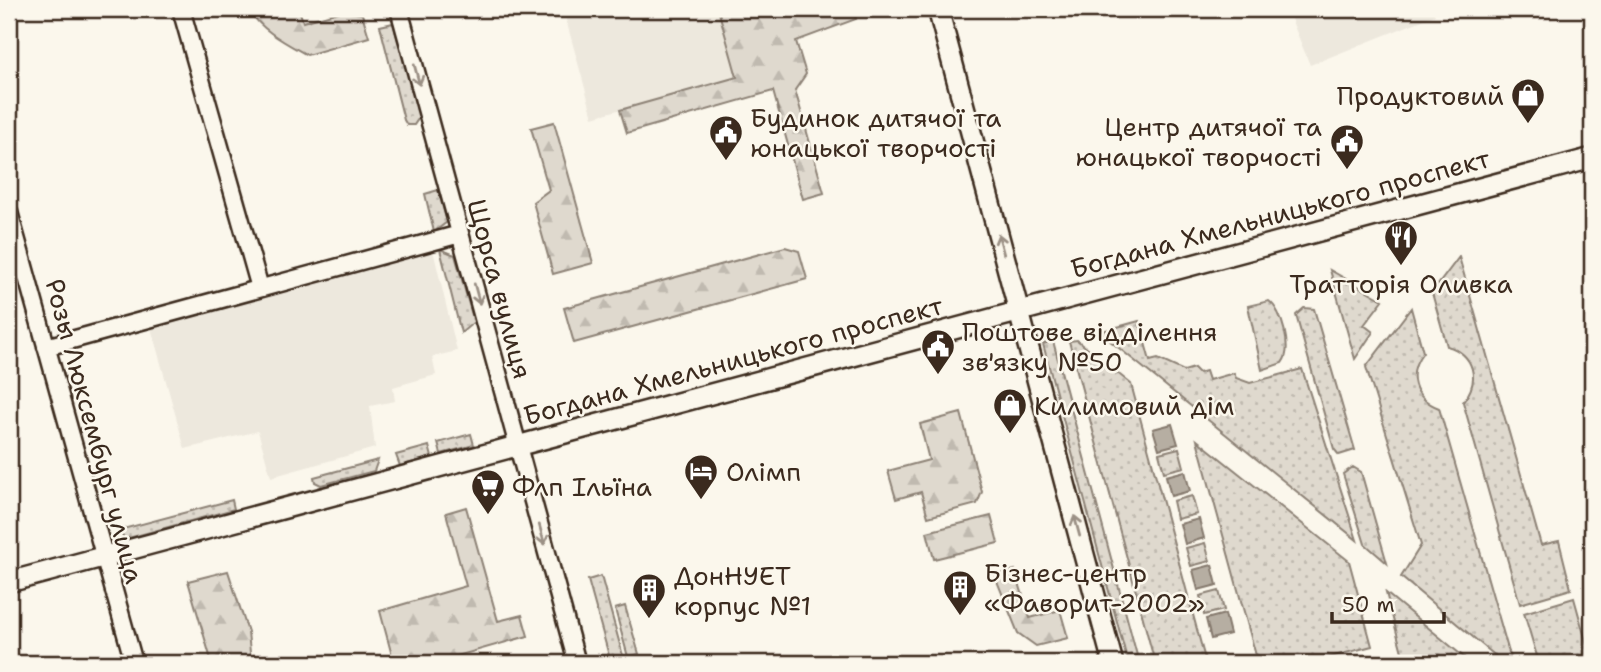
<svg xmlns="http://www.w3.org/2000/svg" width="1601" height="672" font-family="'Shantell Sans',sans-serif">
	<defs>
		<pattern id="grass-dots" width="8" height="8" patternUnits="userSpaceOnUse" patternTransform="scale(1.75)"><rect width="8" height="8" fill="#dfd9ce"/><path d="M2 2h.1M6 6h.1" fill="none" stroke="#c0bab0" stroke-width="1.8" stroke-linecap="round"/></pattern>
		<pattern id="forest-firs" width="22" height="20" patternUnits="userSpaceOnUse" patternTransform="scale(1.75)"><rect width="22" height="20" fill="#dfd9ce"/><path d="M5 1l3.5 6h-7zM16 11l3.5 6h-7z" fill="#c0bab0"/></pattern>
	</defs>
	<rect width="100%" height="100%" fill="#fbf7ec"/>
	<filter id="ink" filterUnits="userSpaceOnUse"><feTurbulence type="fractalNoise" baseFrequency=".0143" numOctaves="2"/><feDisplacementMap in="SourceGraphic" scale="14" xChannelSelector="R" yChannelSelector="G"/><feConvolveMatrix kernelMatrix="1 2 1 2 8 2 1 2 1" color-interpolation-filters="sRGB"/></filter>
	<g filter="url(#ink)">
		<path fill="#ede8dd" d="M563,9H718L737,77L593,117Z
			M1287,9H1432L1435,15L1310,65Z
			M432,246L457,351L432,357L436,375L393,387L395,401L370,406L375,448L271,477L258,431L185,449L151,328Z"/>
		<path fill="url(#grass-dots)" stroke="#8d8276" stroke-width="2" d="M393,23L420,116L414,125H407L404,120L380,26Z
			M438,190L447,222L434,232L425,194Z
			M440,249L455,255L474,322L461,333Z
			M1459,257L1541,545L1559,541L1571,589L1520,604L1463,402C1481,380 1474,354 1447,346L1432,293Z
			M1330,270L1383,300L1364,325L1373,332L1355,359Z
			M1269,301C1282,310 1293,350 1282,363L1262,370L1248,306Z
			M1304,308L1314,309L1355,450L1339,455L1334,449L1296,315Z
			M1411,308L1423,352C1406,374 1413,398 1439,408L1512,663H1504L1401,577L1421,545L1366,367Z
			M1139,321L1150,361L1158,359L1184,371L1194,368L1199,373L1206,371L1209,380L1234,373L1236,378L1250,383L1302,369L1357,540L1099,332Z
			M1077,340L1131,384L1206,663H1155L1069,341Z
			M1053,341L1139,663H1128L1043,344Z
			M471,434L474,445L441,454L438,443Z
			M1197,440L1349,561L1372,646L1308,663H1258Z
			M429,446L432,457L400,466L396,455Z
			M1179,448L1184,467L1164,472L1159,453Z
			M378,460L374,471L321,485L315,482L314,477Z
			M1353,467L1361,472L1387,563L1365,544L1343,474Z
			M1192,496L1197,514L1177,519L1173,501Z
			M232,500L234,509L125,539L119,530Z
			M1205,543L1210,561L1191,566L1186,548Z
			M601,576L625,663H611L588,580Z
			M1219,591L1224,610L1204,615L1200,596Z
			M1386,593L1465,658L1444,663H1405Z
			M1574,598L1592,663H1539L1524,613Z
			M625,606L639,654L628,657L615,609Z"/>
		<path fill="url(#forest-firs)" stroke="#8d8276" stroke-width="2" d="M248,9H257L259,13L274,9H299L303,22L342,11L362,14L369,37L307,55C284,42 262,31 248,9Z
			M718,9H853L856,19L796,41L806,74L795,90L824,193L803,199L773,91L627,133L620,110L737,77Z
			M554,122L593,263L553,274L533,202L549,190L531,128Z
			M785,247L799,251L807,279L574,343L564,308Z
			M961,413L982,492L977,504L928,517L921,492L896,499L888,471L929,460L920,424Z
			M466,507L498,621L522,615L528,636L450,658L451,663H394L380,611L466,586L446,513Z
			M991,516L998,543L934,559L927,532Z
			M1015,570L1030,618L1060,610L1068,638L1036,646L1018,633L995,576Z
			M228,571L248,632L251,663H212L188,581Z"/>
		<path fill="#b6aea2" stroke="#85796d" stroke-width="2" d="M1172,424L1178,444L1159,449L1153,429Z
			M1185,471L1190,491L1171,496L1166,476Z
			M1199,519L1204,538L1185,544L1180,524Z
			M1212,565L1217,585L1198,590L1193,570Z
			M1225,614L1230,634L1211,639L1206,619Z"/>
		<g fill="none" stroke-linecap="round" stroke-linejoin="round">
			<g stroke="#3b2a1e" stroke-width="21">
				<path id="minor" d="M181,9L260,288
					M399,9L577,663
					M9,212L134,663
					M46,347L460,234"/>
			</g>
			<g stroke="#3b2a1e" stroke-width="24">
				<path id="major" d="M938,9L1113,663
					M9,582L1592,158"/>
			</g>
			<use href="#minor" stroke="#fbf7ec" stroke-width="16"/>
			<use href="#major" stroke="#fbf7ec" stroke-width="19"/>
		</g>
		<defs><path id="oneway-shaft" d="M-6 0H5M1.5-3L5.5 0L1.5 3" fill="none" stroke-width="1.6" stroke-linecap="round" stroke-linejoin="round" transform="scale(1.75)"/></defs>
		<g stroke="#9b9085">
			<use href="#oneway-shaft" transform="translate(417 75) rotate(75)"/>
			<use href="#oneway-shaft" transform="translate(1001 244) rotate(-105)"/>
			<use href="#oneway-shaft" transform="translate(477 294) rotate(75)"/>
			<use href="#oneway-shaft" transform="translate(1077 526) rotate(-105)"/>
			<use href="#oneway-shaft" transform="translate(542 535) rotate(75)"/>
		</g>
	</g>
	<defs>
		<g id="shop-pin" transform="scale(1.75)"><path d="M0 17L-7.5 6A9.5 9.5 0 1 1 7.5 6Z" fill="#3b2a1e" stroke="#fbf7ec"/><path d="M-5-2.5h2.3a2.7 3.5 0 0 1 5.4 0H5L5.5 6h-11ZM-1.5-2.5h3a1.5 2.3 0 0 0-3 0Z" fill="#fff"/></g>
		<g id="civic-pin" transform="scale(1.75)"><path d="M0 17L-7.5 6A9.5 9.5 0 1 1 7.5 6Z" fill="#3b2a1e" stroke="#fbf7ec"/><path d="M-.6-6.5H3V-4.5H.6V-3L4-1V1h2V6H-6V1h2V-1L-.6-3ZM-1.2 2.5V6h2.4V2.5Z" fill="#fff"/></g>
		<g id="restaurant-pin" transform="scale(1.75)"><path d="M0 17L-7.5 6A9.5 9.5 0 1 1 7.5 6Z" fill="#3b2a1e" stroke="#fbf7ec"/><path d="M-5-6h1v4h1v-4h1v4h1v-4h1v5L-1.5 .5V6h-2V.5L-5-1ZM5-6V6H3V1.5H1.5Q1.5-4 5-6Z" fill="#fff"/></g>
		<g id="hotel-pin" transform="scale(1.75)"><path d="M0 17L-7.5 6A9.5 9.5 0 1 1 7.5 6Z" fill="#3b2a1e" stroke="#fbf7ec"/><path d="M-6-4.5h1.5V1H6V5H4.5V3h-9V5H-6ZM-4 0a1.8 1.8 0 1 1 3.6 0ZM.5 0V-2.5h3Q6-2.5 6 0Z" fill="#fff"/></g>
		<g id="supermarket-pin" transform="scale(1.75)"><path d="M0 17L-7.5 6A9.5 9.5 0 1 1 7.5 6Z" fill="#3b2a1e" stroke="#fbf7ec"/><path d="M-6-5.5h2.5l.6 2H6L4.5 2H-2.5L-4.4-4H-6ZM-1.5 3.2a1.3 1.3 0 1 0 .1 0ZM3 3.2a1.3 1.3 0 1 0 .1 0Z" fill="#fff"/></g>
		<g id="building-pin" transform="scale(1.75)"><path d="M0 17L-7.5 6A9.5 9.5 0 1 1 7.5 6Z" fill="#3b2a1e" stroke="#fbf7ec"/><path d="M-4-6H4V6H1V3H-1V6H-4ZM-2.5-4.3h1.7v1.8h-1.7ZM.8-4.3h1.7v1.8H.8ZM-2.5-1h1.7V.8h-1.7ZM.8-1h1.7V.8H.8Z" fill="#fff"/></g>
	</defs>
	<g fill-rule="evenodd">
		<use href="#shop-pin" x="1528" y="95"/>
		<use href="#civic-pin" x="726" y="132"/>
		<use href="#civic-pin" x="1347" y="141"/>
		<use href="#restaurant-pin" x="1401" y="237"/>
		<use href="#civic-pin" x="938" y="346"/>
		<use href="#shop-pin" x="1010" y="405"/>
		<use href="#hotel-pin" x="701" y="471"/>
		<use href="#supermarket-pin" x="488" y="486"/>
		<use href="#building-pin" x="960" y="587"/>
		<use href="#building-pin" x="649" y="590"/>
	</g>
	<g text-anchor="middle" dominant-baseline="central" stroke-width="5" stroke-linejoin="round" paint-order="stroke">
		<g font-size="26" fill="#3b2a1e" stroke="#fbf7ec" text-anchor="start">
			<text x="1504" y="95" text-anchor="end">Продуктовий</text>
			<text x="750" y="117">Будинок дитячої та<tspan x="750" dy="30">юнацької творчості</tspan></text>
			<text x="1322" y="126" text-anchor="end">Центр дитячої та<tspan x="1322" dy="30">юнацької творчості</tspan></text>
			<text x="1401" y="283" text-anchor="middle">Тратторія Оливка</text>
			<text x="962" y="331">Поштове відділення<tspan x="962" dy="30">зв'язку №50</tspan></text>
			<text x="1034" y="405">Килимовий дім</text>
			<text x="726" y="471">Олімп</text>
			<text x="512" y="486">Флп Ільїна</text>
			<text x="984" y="572">Бізнес-центр<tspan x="984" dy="30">«Фаворит-2002»</tspan></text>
			<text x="674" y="575">ДонНУЕТ<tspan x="674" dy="30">корпус №1</tspan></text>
		</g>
		<g font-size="26" fill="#3b2a1e" stroke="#fbf7ec">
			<text transform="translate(1280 213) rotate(-15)">Богдана Хмельницького проспект</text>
			<text transform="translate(500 289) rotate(75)">Щорса вулиця</text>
			<text transform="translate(733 360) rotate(-15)">Богдана Хмельницького проспект</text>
			<text transform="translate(95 431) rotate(75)">Розы Люксембург улица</text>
		</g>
	</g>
	<rect width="1601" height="672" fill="none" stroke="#fbf7ec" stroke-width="35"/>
	<rect x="18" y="18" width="1566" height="637" fill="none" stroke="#3b2a1e" stroke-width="2.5" filter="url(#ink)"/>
	<path d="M1332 612v10h112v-10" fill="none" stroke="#3b2a1e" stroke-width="3.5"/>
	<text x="1342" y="612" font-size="21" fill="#3b2a1e" stroke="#fbf7ec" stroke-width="5" paint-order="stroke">50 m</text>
</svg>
